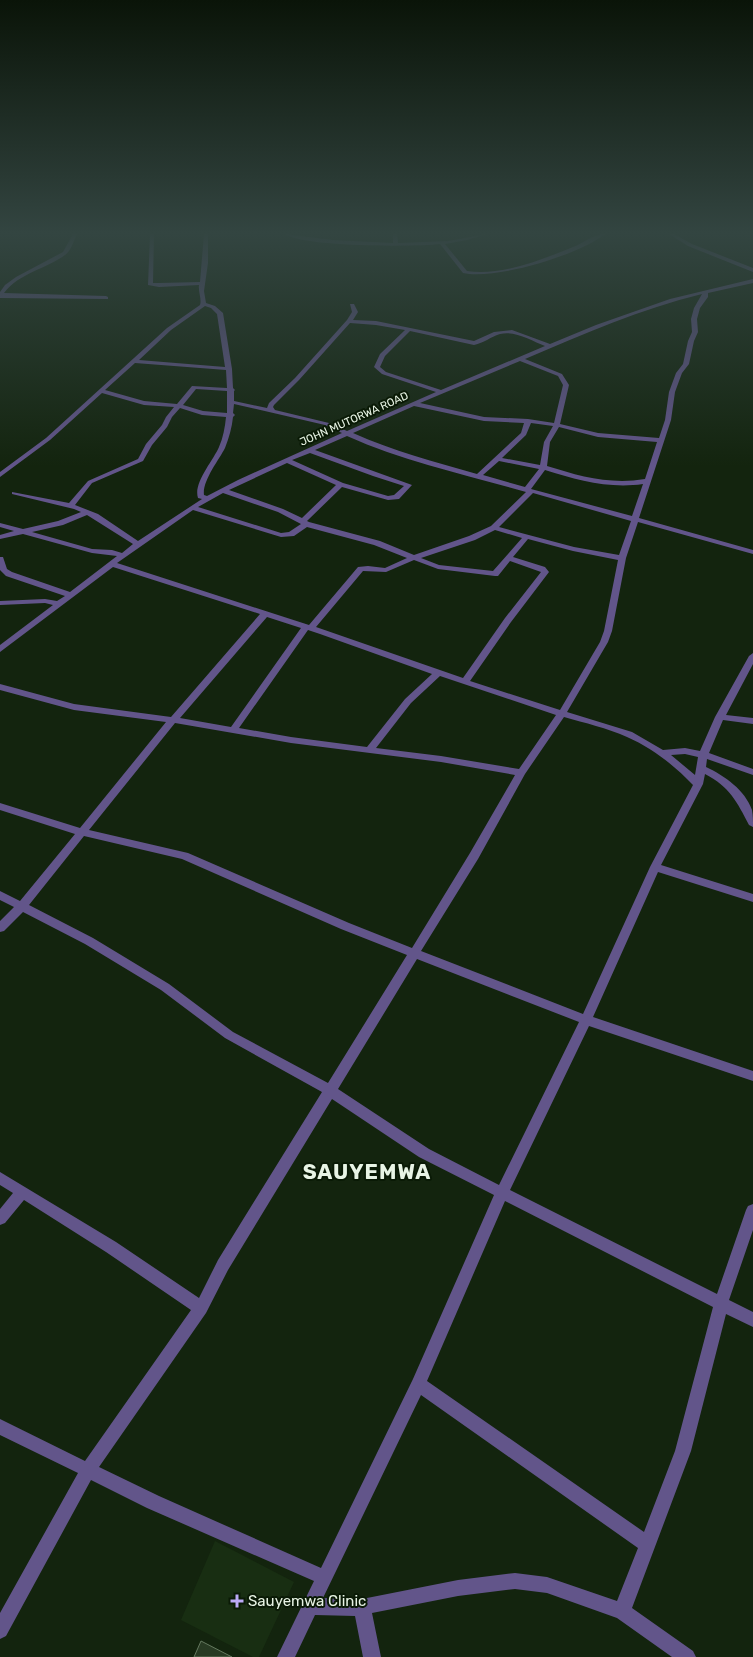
<svg xmlns="http://www.w3.org/2000/svg" width="753" height="1657" font-family="Rubik,sans-serif">
	<rect width="100%" height="100%" fill="#13240e"/>
	<path fill="#182e12" d="M215,1541L294,1582L259,1657H253L181,1620Z"/>
	<path fill="#283a23" stroke="#65795f" d="M201,1641L232,1657H194Z"/>
	<g fill="none" stroke-linecap="round" stroke-linejoin="round">
		<path fill="#62558a" fill-rule="evenodd" d="M73,234H77C74,240 71,251 65,255C46,269 19,273 4,293L106,296L108,297V299L0,298V292L5,285L16,277L63,252Z
			M150,234H154L153,283H159L200,282L204,234H208V263L204,291L206,303L215,306L223,313L232,369L233,388L235,390L234,391V401L267,408L269,403L295,378L347,320L352,312L350,304H354L358,312L353,320L376,321L474,341L494,332L512,330L550,344L596,325L670,299L753,279V283L708,293V297L700,308L697,319L698,332L694,341L689,364L682,373L675,392L671,420L639,518L753,550V554L638,522L626,558L612,631L608,642L567,712L632,732L663,750L685,748L700,751L715,717L749,656L753,653V664L726,715L753,718V724L723,720L709,753L753,769V775L707,759L706,767C725,776 745,790 752,810C753,815 753,821 753,827L749,825C737,802 730,787 705,774L703,784L661,865L753,894V902L658,872L593,1017L753,1071V1081L589,1026L510,1190L717,1294L746,1210L748,1206L753,1204V1230L729,1300L753,1312V1327L726,1314L691,1451L632,1608L693,1651L696,1657H672L617,1618L547,1593L515,1589L458,1596L372,1613L381,1657H363L355,1616L315,1615L295,1657H277L314,1581L147,1508L91,1480L6,1636L0,1639V1613L78,1473L0,1435V1419L85,1461L191,1310L106,1252L24,1200L5,1223L0,1225V1209L13,1193L0,1185V1172L116,1242L199,1298L218,1260L322,1092L225,1038L161,990L85,944L23,912L4,931L0,932V921L14,907L0,900V891L20,901L75,834L0,810V803L80,828L166,722L74,710L0,690V684L74,704L171,717L260,614L113,567L0,652V645L53,605L45,603L0,605V601L45,599L57,601L65,596L6,576L0,570V557H3L7,569L12,572L70,592L117,556L92,553L23,534L0,539V535L14,531L0,527V523L23,529L58,521L81,512L74,509L12,494V492L69,503L88,481L138,459L146,444L162,425L166,417L174,407L144,405L102,393L50,440L0,477V472L46,438L167,328L200,305C202,299 198,292 199,285L159,287L148,285ZM702,294L694,308L691,319L692,332L688,341L683,364L676,373L669,392L665,420L659,438L598,433L560,424L569,385L562,374L525,359C583,334 641,309 702,294ZM205,306L211,308L217,314L225,367L139,360L171,330ZM350,323L376,325L405,330L380,354L374,367L382,374L436,392L347,431L329,423L275,410L273,407L274,405L299,380ZM410,331L474,345C484,343 490,337 500,334C515,330 532,341 545,346L441,390L386,372L380,367L385,356ZM520,361L558,376L563,385L554,423L528,419L484,417L420,403ZM135,363L226,370L227,388L192,386L177,404L144,401L105,390ZM196,389L227,391V413L203,411L183,405ZM234,404L325,425L342,433L238,480L207,496L204,495C202,481 219,460 225,448C229,438 232,427 233,417L235,415L233,413ZM414,406L484,421L524,423L521,433L477,474C435,462 393,451 353,433ZM180,408L202,415L226,417C225,427 223,438 219,447C213,461 193,483 198,498L202,499L138,541L98,514L75,505L92,483L143,461L152,445L167,427L172,417ZM531,423L553,426L544,442L540,465L502,458L526,435ZM559,427L598,437L657,442L645,479C610,485 579,476 547,466L550,442ZM347,436C405,462 467,475 526,492L491,526L469,536L414,555L380,541L309,522L307,521L342,487L388,500L399,499L412,485L315,450ZM310,453L373,476L404,486L394,495L388,496L343,483L292,460ZM499,461L539,469L525,487L483,475ZM287,463L336,485L302,518L283,509L229,490ZM545,470C577,480 609,489 643,484L632,516L531,489ZM223,493L278,512L301,524L289,532L281,533L198,507ZM533,493L631,521L619,555L574,547L499,527ZM193,510L281,537L294,536L307,527L374,545L407,558L385,568L368,566L358,567L309,625L117,563ZM87,515L133,544L122,553L112,550L92,549L32,532L63,525ZM495,530L522,538L493,571L439,565L421,558L475,540ZM528,539L573,551L618,560L604,631L600,642L560,710L470,681L511,622L549,572L545,567L513,557ZM414,560L438,569L495,576H498L510,561L541,572L505,618L463,678L316,627L363,571L386,572ZM267,617L301,628L231,727L180,718ZM308,630L320,634L432,674L405,699L367,747L291,737L239,728ZM440,676L556,715L519,769L441,756L376,748L411,703ZM564,717C585,723 607,728 627,737C652,748 674,765 693,785L650,867L583,1014L421,951L478,859L525,774ZM175,723L291,743L441,762L515,775L470,853L412,948L349,923L188,853L89,830ZM685,754L698,757L695,775L671,755ZM84,836L182,859L341,929L407,955L328,1083L233,1032L169,984L93,938L29,905ZM417,959L579,1022L499,1185L429,1149L338,1089ZM332,1099L419,1157L494,1195L413,1379L321,1568L159,1496L99,1467L206,1313L228,1270ZM505,1201L713,1307L675,1451L644,1532L427,1381ZM421,1395L638,1548L617,1601L547,1577L515,1573L458,1580L362,1599L323,1598Z
			M285,234L333,240L393,243V234H397L398,243L448,241L487,234L467,240L445,244L467,271C502,276 541,260 573,247C583,243 596,233 605,234C579,255 496,280 463,273L440,244C414,247 302,247 285,234Z
			M669,234H674L692,244L753,268V272L688,246Z"/>
	</g>
	<linearGradient id="sky" x2="0" y2="1"><stop stop-color="#0a1408"/><stop offset="0.5" stop-color="#334541"/><stop offset="1" stop-color="#334541" stop-opacity="0"/></linearGradient>
	<rect width="753" height="466" fill="url(#sky)"/>
	<path fill="#bbaaf6" stroke="#0a1a06" stroke-width="2" d="M234.5 1593.5h5v5h5v5h-5v5h-5v-5h-5v-5h5z"/>
	<g text-anchor="middle" dominant-baseline="central" stroke-width="4" stroke-linejoin="round" paint-order="stroke">
		<g font-size="11" fill="#e8f4e5" stroke="#0a1a06">
			<text transform="translate(354 419) rotate(-24)">JOHN MUTORWA ROAD</text>
		</g>
		<g font-size="15" fill="#e8f4e5" stroke="#0a1a06" text-anchor="start">
			<text x="248" y="1601">Sauyemwa Clinic</text>
		</g>
		<g font-size="21" font-weight="bold" letter-spacing="1" fill="#e8f4e5" stroke="#0a1a06">
			<text x="367" y="1171">SAUYEMWA</text>
		</g>
	</g>
</svg>
